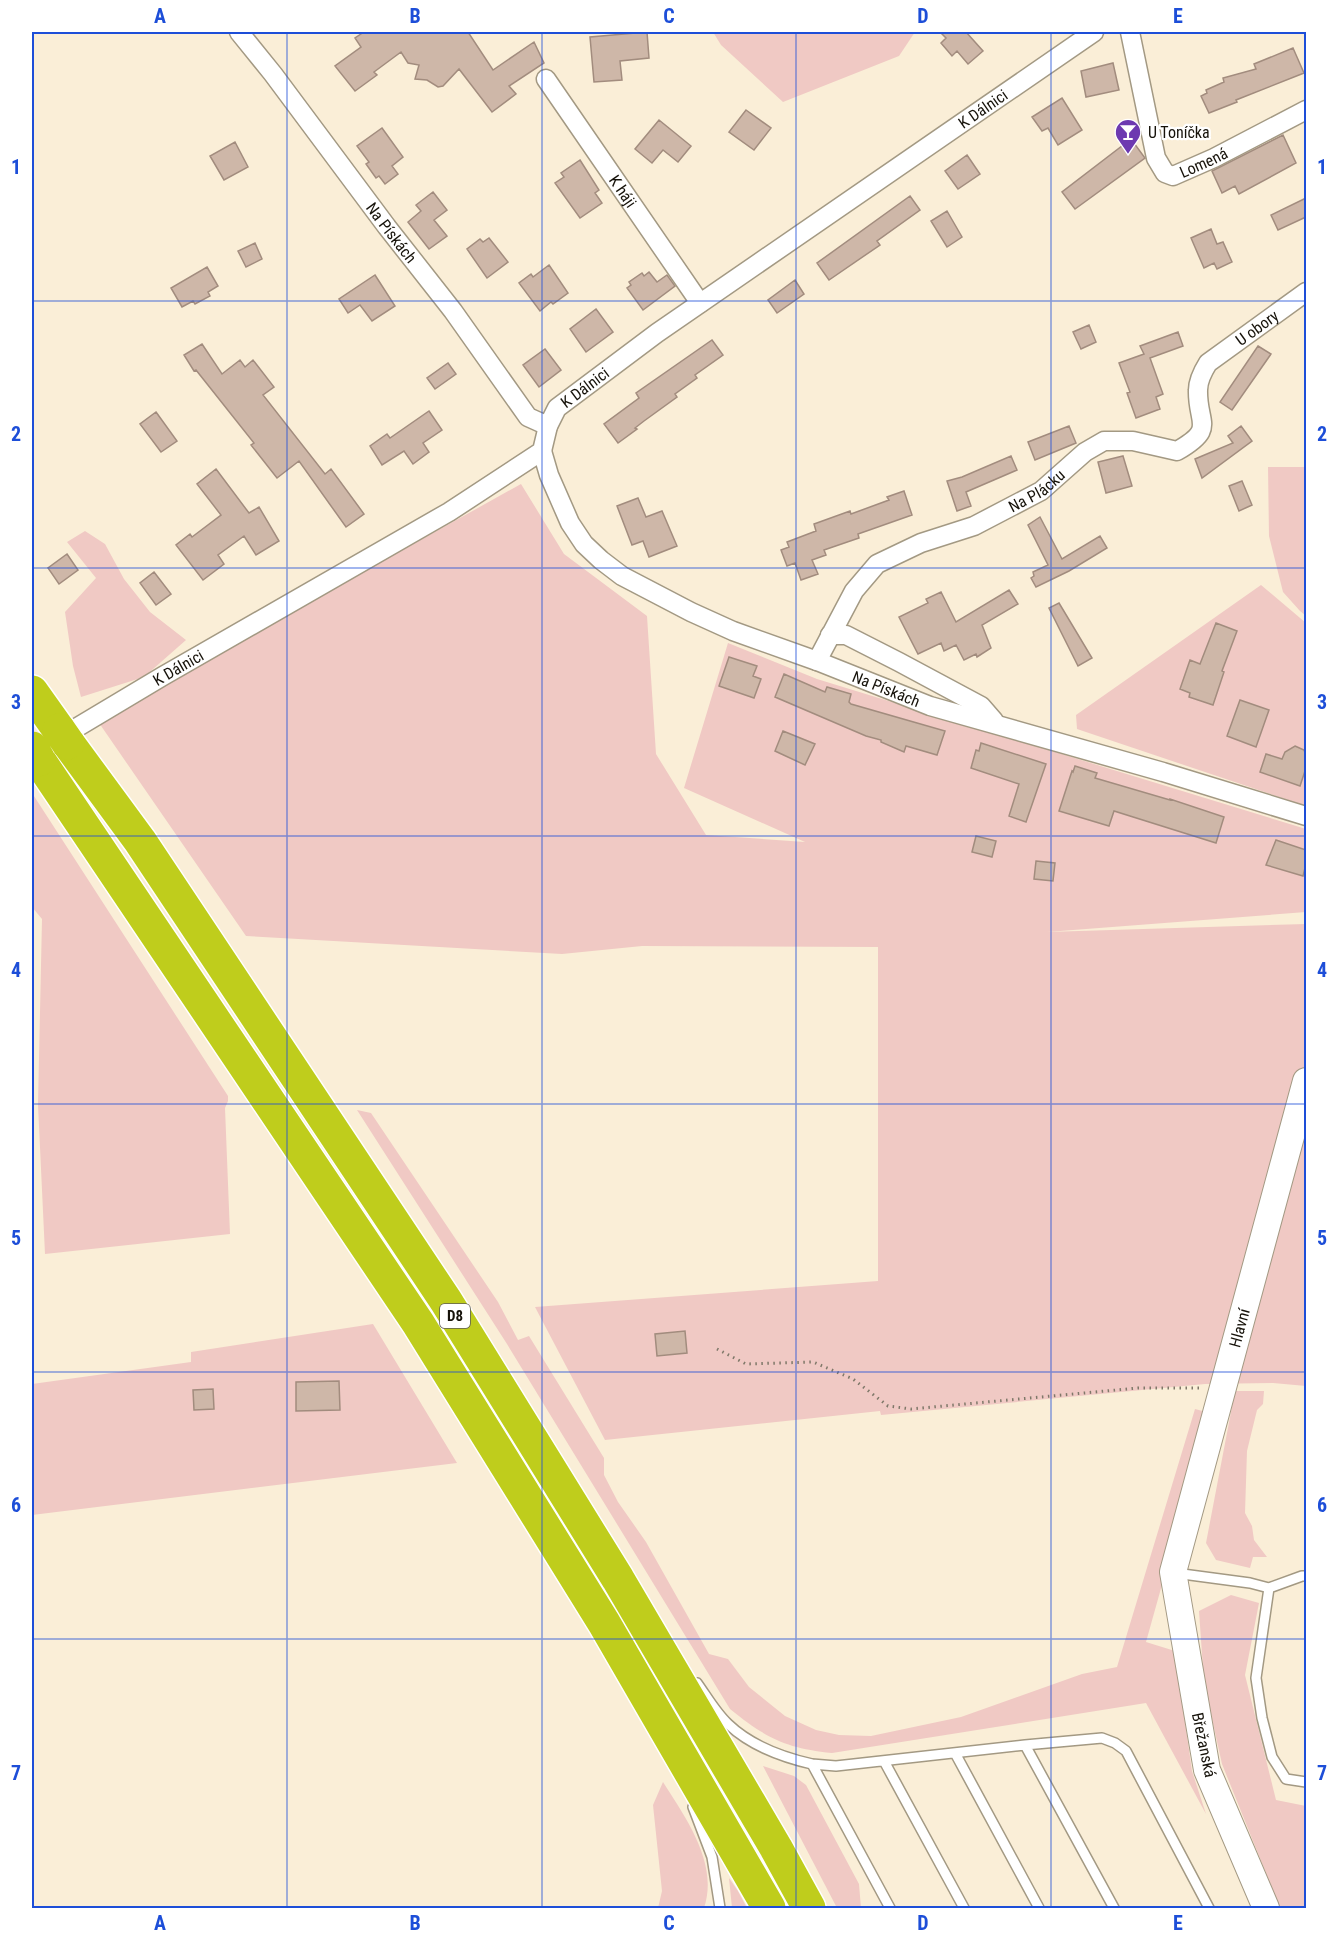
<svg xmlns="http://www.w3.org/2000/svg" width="1338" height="1940" font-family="'Roboto Condensed',sans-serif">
	<rect width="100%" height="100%" fill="#faeed7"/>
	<path fill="#f0c9c4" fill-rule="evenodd" d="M713,32H915L899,56L783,102L721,45Z
		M1268,467H1306V616L1300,611L1283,592L1269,536Z
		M521,484L564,554L647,616L656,754L706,835L805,842L684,788L728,643L817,679L1306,829V912L1047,932L1306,924V1386L1273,1383L1205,1384L881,1415L880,1411L605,1440L535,1307L878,1281V947L642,946L562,954L246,936L97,720ZM1055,864L1053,881L1034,879Z
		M85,531L105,544L124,579L150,612L186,640L144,677L81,697L73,666L65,612L96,578L67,542Z
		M1261,585L1306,623V806L1077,729L1076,715Z
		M32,793L228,1096V1101L225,1108L230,1234L45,1254L38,1105L42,919L32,907Z
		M357,1110L371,1113L498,1302L518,1340L529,1336L604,1458V1475L618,1502L646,1542L709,1654L728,1659L749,1687L785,1716L816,1730L839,1735L871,1736L961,1717L1082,1674L1117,1667L1195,1409L1210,1413L1146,1642L1175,1651L1192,1771L1206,1814L1146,1703L832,1753C785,1748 766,1738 730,1709L507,1344Z
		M373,1324L457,1463L32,1515V1384L191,1362V1352Z
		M1235,1391H1264L1263,1404L1257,1410L1247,1451L1245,1513L1252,1526L1254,1540L1267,1557H1253L1250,1568L1216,1560L1206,1543Z
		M1231,1595L1259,1603L1245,1675L1276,1800L1306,1806V1908H1280L1222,1764L1204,1683L1199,1611Z
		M763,1766L794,1776L806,1785L859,1884L861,1908H837Z
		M663,1782C686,1818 719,1864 704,1908H658L662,1891L653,1805Z
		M729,1878L738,1891L747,1908H732Z"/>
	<path fill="#ceb7a8" stroke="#a28c7e" stroke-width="1.5" d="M364,32H468L493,70L534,42L544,63L509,86L516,94L492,112L459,69L443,86L438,87L427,80L415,79L419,65L408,63L401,52L374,72L377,75L355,91L335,66L361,47L355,38Z
		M647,32L649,58L620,61L622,80L594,82L590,37Z
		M940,32H966L983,51L968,64L957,51L952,56L941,43L946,38Z
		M1293,48L1304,73L1236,100L1237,102L1209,113L1201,96L1207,93L1206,90L1224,82L1223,78L1256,69L1254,64Z
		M1113,63L1119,90L1086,97L1081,71Z
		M1062,98L1082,130L1058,145L1048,128L1042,131L1032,117Z
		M746,110L771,128L754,150L729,132Z
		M659,120L691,146L678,162L663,150L652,163L635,149Z
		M382,128L403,157L392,166L398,174L385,184L379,176L376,178L366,164L369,162L357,146Z
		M1283,135L1296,163L1239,194L1235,186L1222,193L1212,171Z
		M1131,139L1145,158L1075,209L1062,192Z
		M235,142L248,167L224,180L210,156Z
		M967,155L980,174L958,189L945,171Z
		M580,160L599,190L595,193L602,203L580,218L555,183L564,177L561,173Z
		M433,192L447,210L434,220L447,236L429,249L408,222L421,211L416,205Z
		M910,196L920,210L877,241L880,245L829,280L817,263Z
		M1306,198V217L1278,230L1271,215Z
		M947,211L962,237L947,247L931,221Z
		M1211,229L1217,244L1223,242L1232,262L1217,269L1214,263L1204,268L1191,238Z
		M489,238L508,262L487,278L467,249L480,239L483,242Z
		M255,243L262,259L246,267L238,251Z
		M549,265L568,293L553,304L551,302L540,311L519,283L531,274L533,277Z
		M207,267L218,286L208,292L210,296L195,304L193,301L182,307L171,288Z
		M649,272L657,282L667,275L675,286L643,310L627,288L631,285L629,282L642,273L644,276Z
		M375,275L395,306L372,321L360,305L348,313L339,299Z
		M795,280L804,294L777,313L768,300Z
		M596,309L613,332L586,352L570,329Z
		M1089,325L1096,342L1081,349L1073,332Z
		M1178,332L1183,346L1150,358L1163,394L1156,397L1160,409L1136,418L1127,393L1130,392L1119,363L1144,354L1140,346Z
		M712,340L723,355L695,375L697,378L675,394L677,397L644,421L635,428L637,429L618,443L604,424L639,398L636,393Z
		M202,344L222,374L240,360L245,367L253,360L274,387L263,395L325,474L331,469L364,514L346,527L299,461L277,478L251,445L254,443L196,370L194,371L184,355Z
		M1258,346L1271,354L1232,410L1220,402Z
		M545,349L561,370L539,387L523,365Z
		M448,363L456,374L435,389L427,378Z
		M429,411L442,430L423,443L429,452L413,464L404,451L382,465L370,446L387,434L390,438Z
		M156,412L177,441L161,452L140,424Z
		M1069,426L1076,443L1035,460L1028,442Z
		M1241,426L1252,441L1202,478L1195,459L1233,443L1228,436Z
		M1011,456L1017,470L966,492L971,506L957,511L947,481L962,477Z
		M1123,456L1132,486L1106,493L1098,462Z
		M216,469L249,513L259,507L279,541L256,555L244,536L218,555L224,564L203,580L176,545L190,534L192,537L221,515L197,484Z
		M1242,481L1252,505L1239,511L1229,486Z
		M904,491L912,515L858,534L859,538L824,550L826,555L812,560L818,574L801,580L795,563L787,566L781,550L789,547L787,542L816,531L814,524L850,511L851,514L889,500L887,497Z
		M638,498L646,517L662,511L677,546L649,557L643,541L632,545L617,506Z
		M1040,517L1062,559L1100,536L1107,548L1069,571L1036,587L1031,578L1034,576L1033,572L1048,565L1028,525Z
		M67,554L78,570L59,584L48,568Z
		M154,572L171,594L156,605L140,583Z
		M1009,590L1018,604L982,625L991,648L977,657L976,654L964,660L956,645L944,651L941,643L918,654L899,617L928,603L926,599L941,592L956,622Z
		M1059,603L1092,658L1078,666L1049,608Z
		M1216,623L1237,631L1222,671L1224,672L1213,705L1189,697L1190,693L1180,689L1190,660L1200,664Z
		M729,657L757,666L753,676L761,679L754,698L719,686Z
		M784,674L825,692L827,687L851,694L849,702L851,704L945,731L937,755L906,746L904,752L881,742V740L866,736L775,697Z
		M1240,700L1269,710L1256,747L1227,736Z
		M783,731L815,744L805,765L775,751Z
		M981,743L1046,764L1026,822L1009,816L1019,784L971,768L976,750L979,751Z
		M1295,746L1304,750L1306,755V768L1300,786L1260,772L1266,754L1282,759L1285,752Z
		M1075,766L1097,773L1095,778L1170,800V799L1224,817L1216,843L1114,811L1109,826L1059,811L1072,771L1073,772Z
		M976,836L996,841L992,857L972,852Z
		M1276,840L1306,850V864L1303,876L1266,865Z
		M1036,861L1055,863L1053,881L1034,879Z
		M685,1331L687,1353L657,1356L655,1334Z
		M339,1381L340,1410L296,1411V1382Z
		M213,1389L214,1409L194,1410L193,1390Z"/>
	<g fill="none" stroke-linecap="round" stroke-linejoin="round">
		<g stroke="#a39983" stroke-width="12">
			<path id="lane" d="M1175,1573L1250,1583L1269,1588L1302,1576H1306
				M1269,1588L1256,1678L1262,1718L1272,1757L1286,1779L1306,1782
				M697,1683C707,1697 716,1713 728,1724C751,1746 781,1757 812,1764L890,1908
				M1025,1745L1102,1738L1115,1743L1126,1751L1209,1908
				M955,1753L1039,1908
				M884,1761L964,1908
				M812,1764L836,1766L1025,1745L1114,1908
				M693,1807L712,1857L720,1908"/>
		</g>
		<g stroke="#a39983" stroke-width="21">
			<g id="street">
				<path id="s1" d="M239,32L273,74L387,227L453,311L528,417L548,426"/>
				<path id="s2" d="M1130,32L1156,158L1165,173L1173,176L1214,158L1306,110"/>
				<path id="s3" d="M546,79L700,303"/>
				<path id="s4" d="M542,451L549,475L570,523L584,544L601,560L622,576L691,612L733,631L817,661L930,706L1163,772L1306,816"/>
				<path d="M830,635H846L899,662L981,706L994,721"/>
				<path id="s5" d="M817,661L854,591L877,564L921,543L974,526L1041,491L1085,452L1104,441H1133L1177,451C1217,428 1197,424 1198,390C1198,380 1203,371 1208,363L1306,292"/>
				<path id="s6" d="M56,740L163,676L449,512L542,451L548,426L557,408L657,333L1094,32"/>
			</g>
		</g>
		<g stroke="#a39983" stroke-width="28">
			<g id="secondary">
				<path id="s7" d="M1266,1908L1207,1770L1173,1572L1306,1081"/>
			</g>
		</g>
		<g stroke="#fff" stroke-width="36">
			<path id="highway" d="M32,692L59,730
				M68,743L140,841L446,1301L618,1579L776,1848L809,1908
				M39,760L418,1323L604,1623L769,1908"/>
		</g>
		<path stroke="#7f7869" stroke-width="3" stroke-dasharray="1.5 4.5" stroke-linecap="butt" d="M717,1349L746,1364L813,1362L853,1379L888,1406L911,1409L1138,1388H1202"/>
		<use href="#lane" stroke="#fff" stroke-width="9"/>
		<use href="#street" stroke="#fff" stroke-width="18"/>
		<use href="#secondary" stroke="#fff" stroke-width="26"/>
		<use href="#highway" stroke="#bfcd1c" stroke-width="33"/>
		<g stroke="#fff" stroke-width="36" stroke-linecap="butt">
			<path id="highway-bridge" d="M59,730L68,743
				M32,748L39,760"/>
		</g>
		<use href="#highway-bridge" stroke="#bfcd1c" stroke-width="33"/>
	</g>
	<path fill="none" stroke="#1d4ed8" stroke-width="1.5" stroke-opacity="0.55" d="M287,32V1908M542,32V1908M796,32V1908M1051,32V1908M32,301H1306M32,568H1306M32,836H1306M32,1104H1306M32,1372H1306M32,1639H1306"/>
	<defs>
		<g id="bar-pin" transform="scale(1.35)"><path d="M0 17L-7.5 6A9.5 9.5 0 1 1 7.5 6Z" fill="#6d39b0" stroke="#fff"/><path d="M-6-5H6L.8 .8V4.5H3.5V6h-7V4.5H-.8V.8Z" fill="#fff"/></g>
	</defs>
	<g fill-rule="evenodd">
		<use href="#bar-pin" x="1128" y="132"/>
	</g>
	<g text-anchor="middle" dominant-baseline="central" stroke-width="4.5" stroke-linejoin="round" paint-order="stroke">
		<rect fill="#fff" stroke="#5c5954" stroke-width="1.5" x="440" y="1304" width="30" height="24" rx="4.5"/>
		<g font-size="15" font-weight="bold" fill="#16120a">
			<text x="455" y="1316">D8</text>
		</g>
		<g font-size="16" fill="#16120a" stroke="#fff">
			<text stroke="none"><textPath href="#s6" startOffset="1132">K Dálnici</textPath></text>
			<text stroke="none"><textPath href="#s2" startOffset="188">Lomená</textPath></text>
			<text stroke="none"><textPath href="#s3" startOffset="136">K háji</textPath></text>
			<text stroke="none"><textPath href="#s1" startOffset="252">Na Pískách</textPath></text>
			<text stroke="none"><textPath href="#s5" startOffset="612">U obory</textPath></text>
			<text stroke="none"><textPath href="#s6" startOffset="646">K Dálnici</textPath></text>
			<text stroke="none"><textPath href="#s5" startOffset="291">Na Plácku</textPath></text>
			<text stroke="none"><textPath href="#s6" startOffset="142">K Dálnici</textPath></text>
			<text stroke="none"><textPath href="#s4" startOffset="440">Na Pískách</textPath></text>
			<text stroke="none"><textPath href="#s7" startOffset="604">Hlavní</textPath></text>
			<text transform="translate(1204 1745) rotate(78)">Břežanská</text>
		</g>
		<g font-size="16" fill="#16120a" stroke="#fff" text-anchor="start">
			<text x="1148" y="132">U Toníčka</text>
		</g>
	</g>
	<rect width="1338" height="1940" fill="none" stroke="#ffffff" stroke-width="66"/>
	<rect x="33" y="33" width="1272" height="1874" fill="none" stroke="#1d4ed8" stroke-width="2"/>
	<g font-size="20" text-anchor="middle" font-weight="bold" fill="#1d4ed8">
		<text x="160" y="23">A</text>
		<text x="415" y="23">B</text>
		<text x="669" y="23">C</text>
		<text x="923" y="23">D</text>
		<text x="1178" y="23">E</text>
		<text x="16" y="174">1</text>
		<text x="1322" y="174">1</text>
		<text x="16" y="441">2</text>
		<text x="1322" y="441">2</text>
		<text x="16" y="709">3</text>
		<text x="1322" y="709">3</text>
		<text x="16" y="977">4</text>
		<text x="1322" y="977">4</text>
		<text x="16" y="1245">5</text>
		<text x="1322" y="1245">5</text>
		<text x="16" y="1512">6</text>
		<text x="1322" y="1512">6</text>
		<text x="16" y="1780">7</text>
		<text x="1322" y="1780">7</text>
		<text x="160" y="1930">A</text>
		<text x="415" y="1930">B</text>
		<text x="669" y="1930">C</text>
		<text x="923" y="1930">D</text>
		<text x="1178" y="1930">E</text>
	</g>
</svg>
